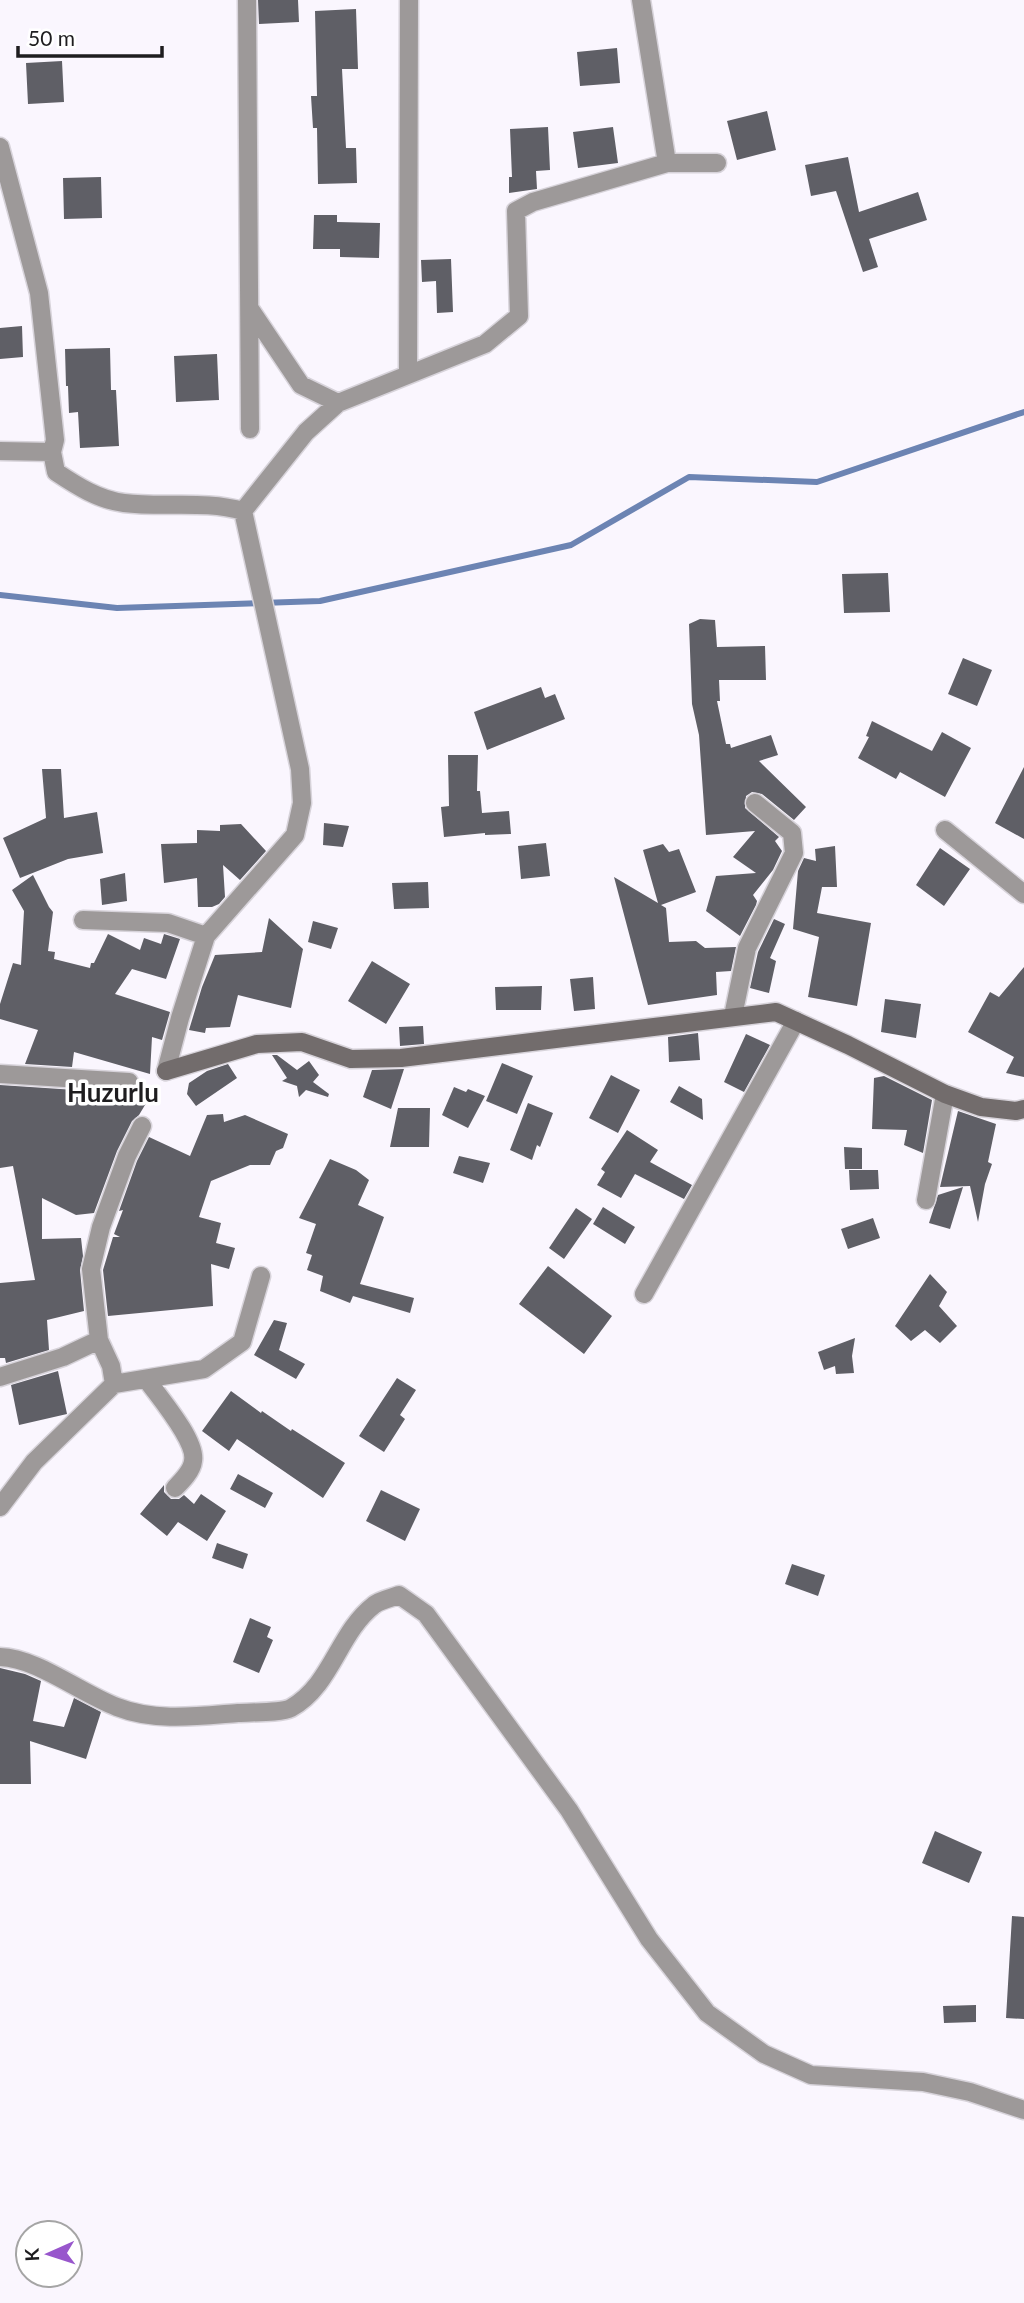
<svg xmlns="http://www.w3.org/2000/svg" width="1024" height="2303" font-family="Lato,sans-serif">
	<rect width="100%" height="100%" fill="#faf6fe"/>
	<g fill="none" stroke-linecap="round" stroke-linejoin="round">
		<path stroke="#6c84b3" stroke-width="6" d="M0,595L117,608L320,601L571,545L689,477L817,482L1024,412"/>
	</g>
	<path fill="#5f5f66" d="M258,0H298L299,22L259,24Z
		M356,9L358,69H342L346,148H356L357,183L318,184L317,128H313L311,96H317L315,11Z
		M617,48L620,83L580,86L577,52Z
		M62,61L64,102L28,104L26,63Z
		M767,111L776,150L737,160L727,121Z
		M548,127L550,170L536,171L537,189L509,193V177H512L510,129Z
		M613,127L618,163L578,168L573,132Z
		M848,157L859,212L918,192L927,220L869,239L878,267L863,272L836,191L811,196L805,165Z
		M101,177L102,218L64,219L63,178Z
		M314,215H337V222L380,223L379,258L340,257V249H313Z
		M451,259L453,312L437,313L436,281L422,282L421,260Z
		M22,326L23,357L0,359V328Z
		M110,348L111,390H116L119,446L80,448L78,412L69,413L68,386H66L65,349Z
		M217,354L219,400L176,402L174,356Z
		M888,573L890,612L844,613L842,574Z
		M700,619L715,620L717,647L765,646L766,680H719L720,701H717L726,744H730L731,748L771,735L778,755L759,761L806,807L794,820L762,794L752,792L746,796L745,808L779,837L775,841L782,851L773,870L753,895L757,901L756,905L740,936L706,911L716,876L756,873L733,857L755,831L706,835L699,735L692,704L689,624Z
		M963,658L992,670L977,706L948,694Z
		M541,687L545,698L555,694L565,719L487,750L474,712Z
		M872,721L932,751L942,732L971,748L945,797L900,772L896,779L858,758L869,737L866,736Z
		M448,755H478L477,791H480L482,813L509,811L511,834L485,835V833L444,837L441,807L449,806Z
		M1024,767V839L995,823Z
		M42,769H61L64,818L97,812L103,853L68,859L20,878L3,838L46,818Z
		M324,823L349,826L343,847L323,845Z
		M241,824L266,851L240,880L223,865L225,897L219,904L212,907H198L197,878L164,883L161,844L197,843V830L220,831V825Z
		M546,843L550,876L521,879L518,846Z
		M663,844L669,852L679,849L696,892L661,905L666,908L669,942L696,941L705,948L736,947L731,971L716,972L717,995L648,1005L614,877L658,903L643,850Z
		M835,846L837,887H822L817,913L871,923L857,1006L808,997L819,937L793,929L798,871L804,858L816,861L815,849Z
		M940,848L970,869L944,906L916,885Z
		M125,873L127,901L102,905L100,879Z
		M33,875L49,907L53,912L48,951L55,952L54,959L90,968L91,963H94L108,934L140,950L144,938L161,944L164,934L180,939L166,979L132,969L115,994L170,1012L162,1040L152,1037L150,1074L74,1052L72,1067L25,1064L38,1030L0,1019V1004L13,963L21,965L24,911L12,890Z
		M428,882L429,908L394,909L392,883Z
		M269,918L303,949L291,1008L238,995L230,1027L206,1028L205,1033L189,1030L202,987L215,955L262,952Z
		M774,919L785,924L770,958L776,961L769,993L750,988L758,952Z
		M313,921L338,928L331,949L308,942Z
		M372,961L410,984L386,1024L348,1001Z
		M1024,967V1077L1006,1073L1014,1057L968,1032L990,992L999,997Z
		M593,977L595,1009L574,1011L570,979Z
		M542,986L541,1010H496L495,987Z
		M885,999L921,1004L916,1038L881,1032Z
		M423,1026L424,1044L400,1046L399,1027Z
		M698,1033L700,1060L669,1062L668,1037Z
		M746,1034L770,1045L744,1092L724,1082Z
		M272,1055H277L297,1070L309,1061L319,1075L313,1082L329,1094L328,1097L306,1090L299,1097L297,1086L282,1081L287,1078Z
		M502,1063L533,1076L517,1114L486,1101Z
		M228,1064L237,1078L196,1106L187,1094L189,1083L207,1071Z
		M404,1069L391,1109L363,1097L372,1070Z
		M611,1075L640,1090L618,1133L589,1118Z
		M884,1076L932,1100L923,1153L904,1145L907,1130L872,1129L874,1078Z
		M0,1085L151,1095L139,1115L132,1121L117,1151L94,1213L76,1215L42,1198V1239L81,1238L83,1256L80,1270L84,1311L47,1320L49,1350L6,1363L5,1358H0V1283L35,1280L13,1166L0,1168Z
		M679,1086L702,1099L703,1120L670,1102Z
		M454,1087L466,1092L468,1089L485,1096L468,1128L442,1115Z
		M528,1103L553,1113L540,1147L537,1145L532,1160L510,1150Z
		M398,1108H430L429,1147H390Z
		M958,1111L996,1124L988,1162L992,1164L985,1184L978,1222L970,1186L940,1187Z
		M223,1114L224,1122L245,1115L288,1134L283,1148L276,1151L270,1165H250L211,1181L199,1217L221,1223L216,1243L235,1248L229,1269L211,1264L213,1306L108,1316L103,1270L113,1237H120L114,1234L123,1210L119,1211L137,1161L149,1137L190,1156L207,1115Z
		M627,1130L658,1150L650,1162L692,1185L684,1199L635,1174L621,1198L597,1185L605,1172L601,1169Z
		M844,1147L862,1148V1169H845Z
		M459,1156L490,1163L483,1183L453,1173Z
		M330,1159L356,1170L369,1180L358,1205L384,1217L360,1284L414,1298L410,1313L353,1296L350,1303L320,1291L323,1276L307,1270L312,1255L306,1253L316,1224L299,1218Z
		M849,1170H878L879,1189L850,1190Z
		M963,1187L950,1229L929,1223L938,1195Z
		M603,1207L635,1227L625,1244L593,1224Z
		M576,1208L592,1219L564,1259L549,1248Z
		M873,1218L880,1238L848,1249L841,1229Z
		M548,1266L612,1316L584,1354L519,1304Z
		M930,1274L947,1292L939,1306L957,1326L940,1343L925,1330L911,1341L895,1326Z
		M274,1320L287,1323L279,1350L305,1364L296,1379L254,1355Z
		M855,1338L852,1356L854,1373L836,1374L835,1366L824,1370L818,1352Z
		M58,1371L67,1414L19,1425L11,1385Z
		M397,1378L416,1390L400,1415L405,1419L384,1452L359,1436Z
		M231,1391L261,1413L262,1411L291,1431L292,1429L345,1463L323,1498L237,1439L229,1451L202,1431Z
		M238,1474L273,1493L265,1508L230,1489Z
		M164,1485V1492L171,1499H179L184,1495L194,1504L201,1494L226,1511L207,1541L178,1522L167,1536L140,1514Z
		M381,1490L420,1509L405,1541L366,1521Z
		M217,1543L248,1554L243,1569L212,1558Z
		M792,1564L825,1575L818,1596L785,1584Z
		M250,1618L271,1627L267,1637L273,1640L259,1673L233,1662Z
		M0,1668L25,1674L41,1681L33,1721L64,1727L74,1698L101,1712L86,1759L30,1741L31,1784H0Z
		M935,1831L982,1852L969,1883L922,1863Z
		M1012,1916L1024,1917V2019L1006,2018Z
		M976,2005V2022L944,2023L943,2006Z"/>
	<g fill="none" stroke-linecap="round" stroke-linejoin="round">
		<g stroke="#d7d3da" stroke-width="21">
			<path id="street" d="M247,0L250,429
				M641,0L667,163
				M0,147L39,293L55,440L52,452L56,472C77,486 99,500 124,503C164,508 205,500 243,511
				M250,309L301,385L338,403
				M408,374L409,0
				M0,451L52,452
				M243,511L306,432L338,403L485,344L519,316L516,211L533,202L667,163H717
				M945,830L1024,894
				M83,920L168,923L206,936
				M733,1016L747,948L794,853L792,833L755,803
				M166,1071L180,1018L206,936L295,835L302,803L300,769L243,511
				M0,1074L129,1082
				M926,1200L945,1094
				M644,1294L796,1021
				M0,1377L63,1357L99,1340
				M147,1380C159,1397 197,1441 193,1461C192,1471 182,1481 175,1488
				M114,1384L204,1369L242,1342L261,1276
				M0,1507L34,1462L114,1384L111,1366L99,1340L91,1269L101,1227L127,1156L142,1126
				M0,1657C37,1658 80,1693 117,1707C155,1722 199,1716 238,1713C251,1712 281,1713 291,1708C332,1685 338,1633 374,1605C380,1600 391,1598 399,1595L426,1614L569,1810L649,1939L707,2013L764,2054L811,2075L923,2082L970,2092L1024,2110"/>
		</g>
		<g stroke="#d7d3da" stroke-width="21">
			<path id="secondary" d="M166,1071L257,1044L302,1042L351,1059L401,1058L776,1012L848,1045L945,1094L981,1107L1016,1111L1024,1109"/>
		</g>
		<use href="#street" stroke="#9d9999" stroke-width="18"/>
		<use href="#secondary" stroke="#726c6c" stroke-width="18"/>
	</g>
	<g text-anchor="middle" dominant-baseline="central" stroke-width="7" stroke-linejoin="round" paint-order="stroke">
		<g font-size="26" font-weight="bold" fill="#1e1d1f" stroke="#fff">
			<text x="113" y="1092">Huzurlu</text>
		</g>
	</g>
	<g transform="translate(49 2254) rotate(267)"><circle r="33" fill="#ffffff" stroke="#a5a5a5" stroke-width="2"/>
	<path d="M0-5L12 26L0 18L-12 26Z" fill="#9856cc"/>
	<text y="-10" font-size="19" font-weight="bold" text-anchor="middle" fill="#1e1d1f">K</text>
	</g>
	<path d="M18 46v10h144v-10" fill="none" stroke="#1e1d1f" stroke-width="3.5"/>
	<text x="28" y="46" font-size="21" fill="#1e1d1f" stroke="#ffffff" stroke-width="5" paint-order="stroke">50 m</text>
</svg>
